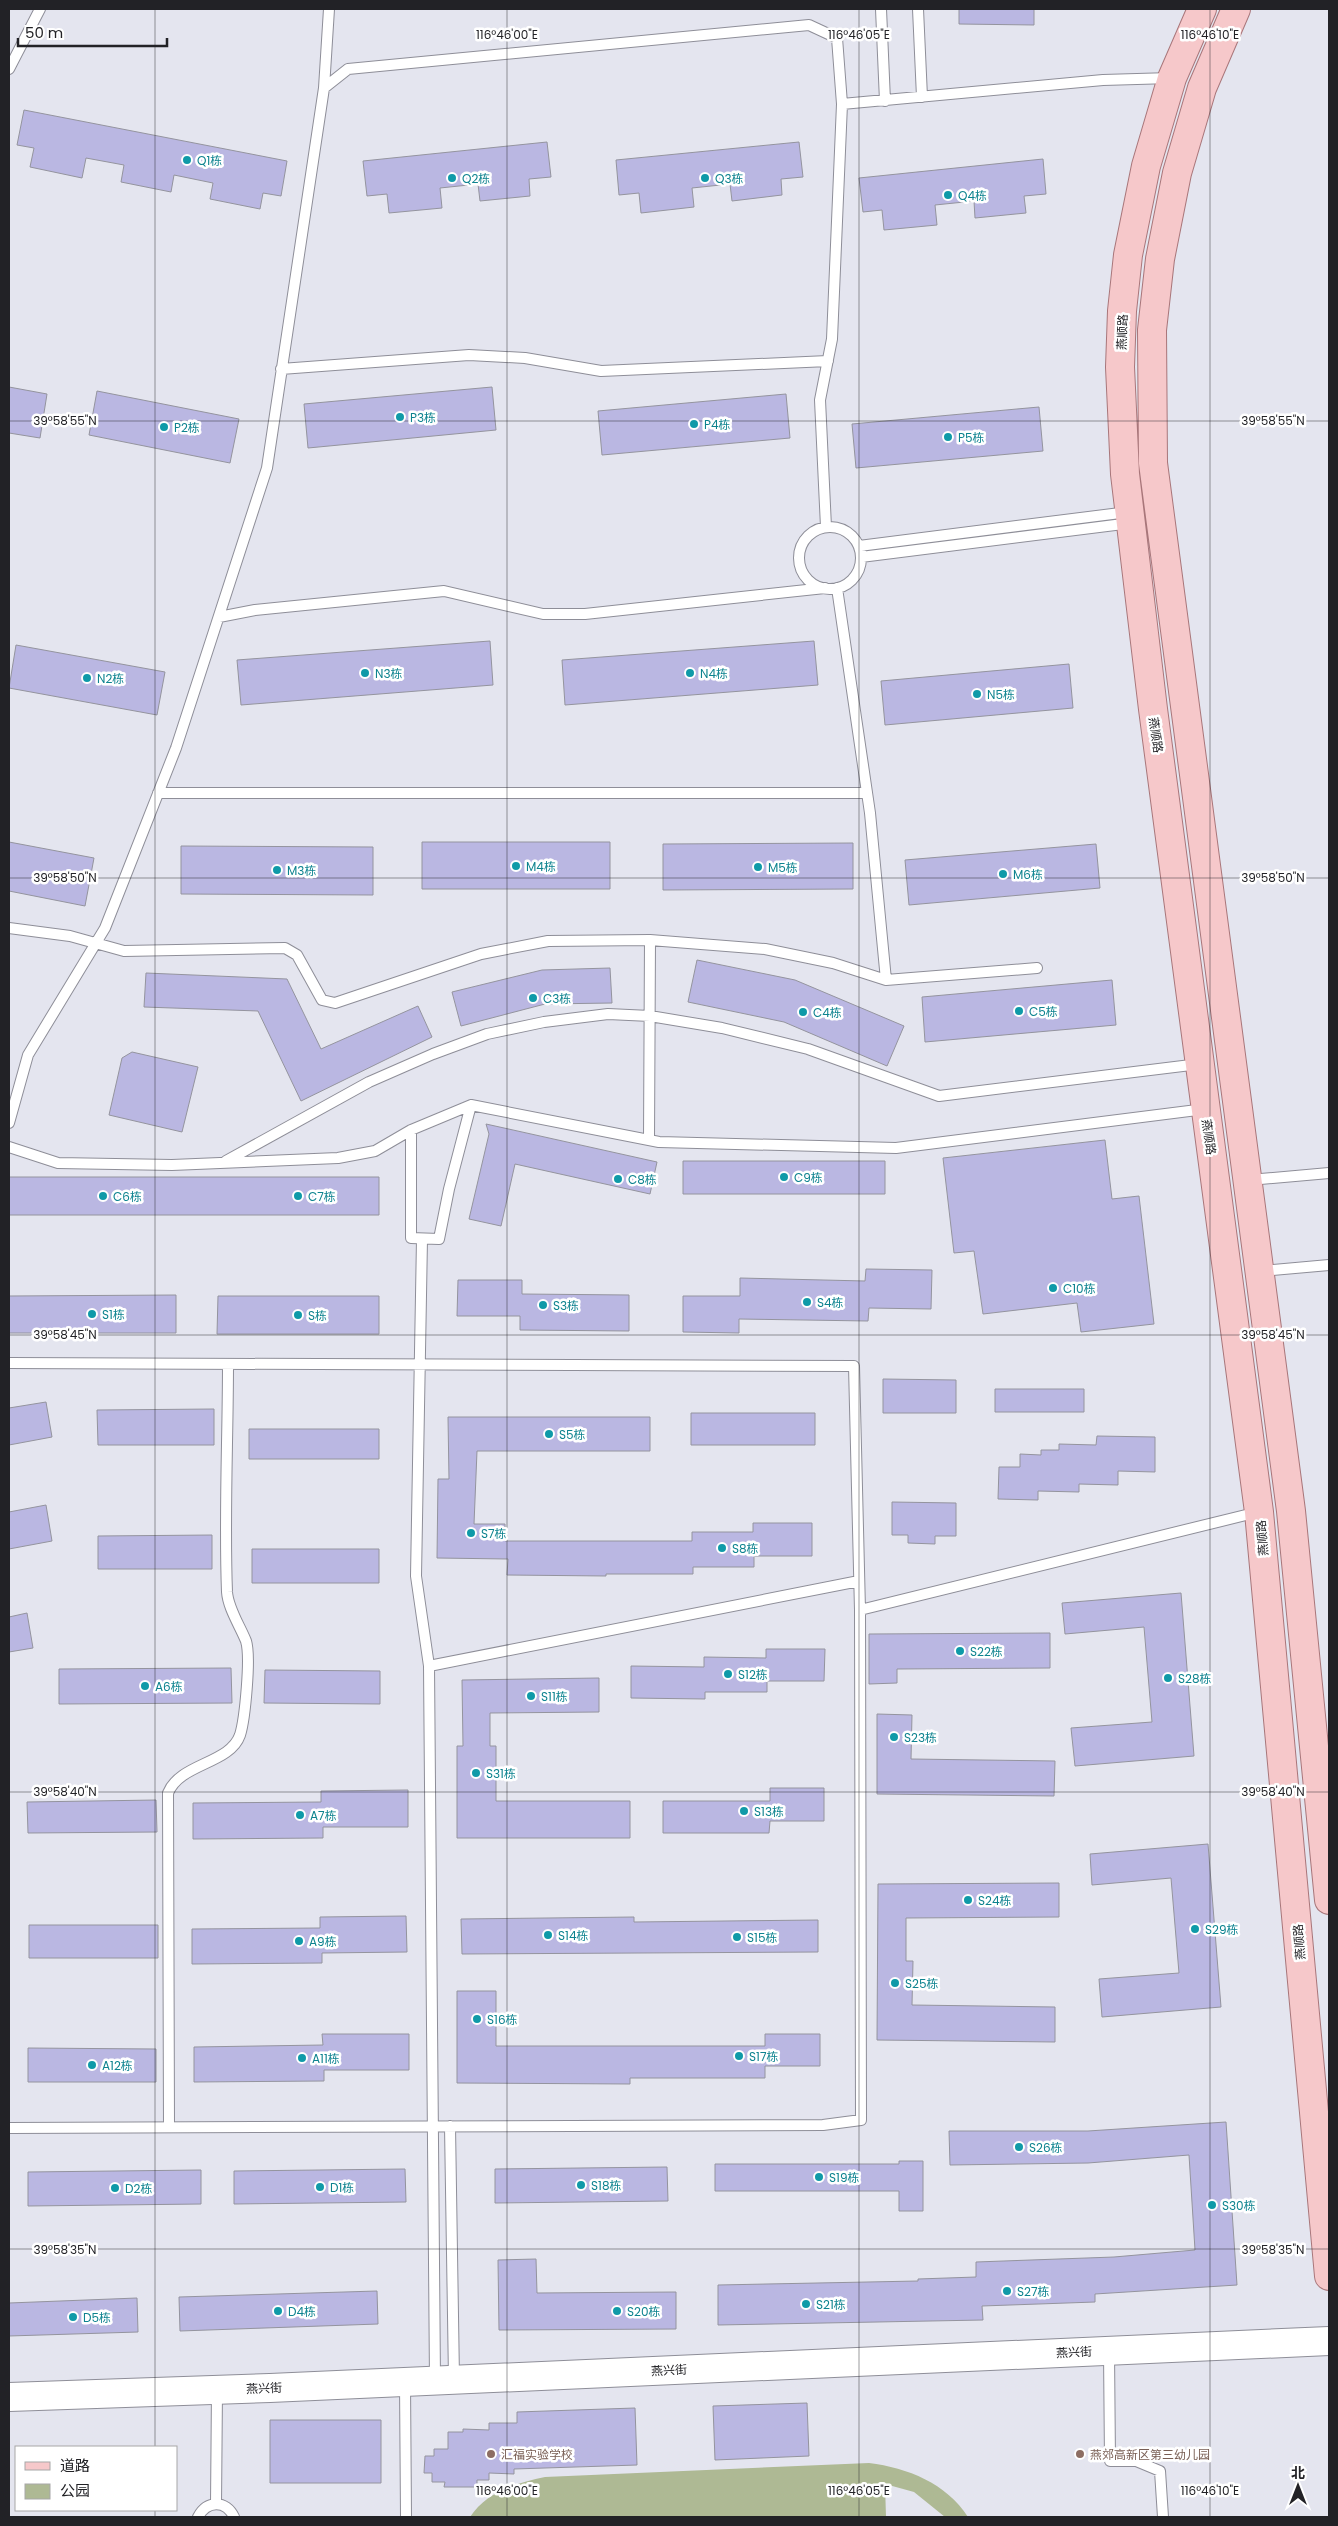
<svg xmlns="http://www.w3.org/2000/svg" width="1338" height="2526" font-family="Poppins,'Noto Sans SC',sans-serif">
	<rect width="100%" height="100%" fill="#e4e5ef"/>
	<path fill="#aeb994" d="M869,2463C908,2468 946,2483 968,2517H945L914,2492L885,2484L886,2517H470C487,2491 517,2483 545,2477Z"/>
	<path fill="#bab7e2" stroke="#94949e" d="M959,9H1034V25L959,24Z
		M24,110L287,161L281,196L263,193L260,209L210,199L213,183L174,175L171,192L121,182L124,165L86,158L82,178L30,167L34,148L17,145Z
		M547,142L551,177L529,179L530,196L480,201L478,184L440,188L442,208L389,213L387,194L367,196L363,161Z
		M799,142L803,177L781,179L782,195L732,201L730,184L692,188L694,207L641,213L639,193L619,195L616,160Z
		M1043,159L1046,194L1024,196L1026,213L975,218L974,201L935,205L937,225L884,230L882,210L863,212L859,178Z
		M9,387L47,394L40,438L9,433Z
		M492,387L496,430L308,448L304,404Z
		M97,391L239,419L230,463L89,435Z
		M786,394L790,438L602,455L598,411Z
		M1039,407L1043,451L856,468L852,424Z
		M490,641L493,685L241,705L237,660Z
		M814,641L818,685L565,705L562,660Z
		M16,645L165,672L157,715L9,688Z
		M1069,664L1073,708L885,725L881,681Z
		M9,842L94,858L85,906L9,891Z
		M422,842H610V889H422Z
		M853,843V889L663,890V844Z
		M1096,844L1100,888L909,905L905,860Z
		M181,846L373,847V895L181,894Z
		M697,960L795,980L904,1026L887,1066L784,1022L688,1002Z
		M610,968L612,1003L545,1004L461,1026L452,992L542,970Z
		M146,973L287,979L321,1049L418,1006L432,1037L301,1101L258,1011L144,1007Z
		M1112,980L1116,1025L925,1042L922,997Z
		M132,1052L198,1067L182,1132L109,1115L122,1058Z
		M486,1124L657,1162L650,1194L515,1164L501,1226L469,1219L489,1134Z
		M1105,1140L1112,1199L1139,1196L1154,1324L1081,1332L1077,1303L983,1314L974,1251L954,1253L943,1158Z
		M683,1161H885V1194H683Z
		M9,1177H379V1215H9Z
		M866,1269L932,1270L931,1309L869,1308L868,1321L739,1319V1333L683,1332V1296H740V1278L865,1281Z
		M458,1280H522V1294L629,1295V1331L520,1330V1316H457Z
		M176,1295V1333H9V1296Z
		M218,1296H379V1334H217Z
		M883,1379L956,1380V1413H883Z
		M995,1389H1084V1412H995Z
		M46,1402L52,1437L9,1445V1408Z
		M214,1409V1445H98L97,1410Z
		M691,1413H815V1445H691Z
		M448,1417H650V1451H477L474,1524H505V1541H692V1532H753V1523H812V1556H754V1567H693V1574H606V1576L507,1575L508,1559L437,1558L438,1479H449Z
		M249,1429H379V1459H249Z
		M1097,1436L1155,1437V1472L1118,1471V1485L1079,1484V1492L1038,1491V1500L998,1499L999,1467H1020V1454L1041,1455V1450H1059V1444L1096,1445Z
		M892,1502L956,1503V1536H935V1544L908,1543V1535H892Z
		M46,1505L52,1541L9,1549V1512Z
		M212,1535V1569H98V1536Z
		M252,1549H379V1583H252Z
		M1181,1593L1194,1756L1075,1766L1071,1728L1152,1722L1144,1627L1065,1634L1062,1603Z
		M27,1613L33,1648L9,1652V1617Z
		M1050,1633V1668L897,1669V1683L869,1684V1634Z
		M766,1649H825L824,1681H767V1692H705V1699L631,1698V1666L704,1667V1657L766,1658Z
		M231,1668L232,1703L59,1704V1669Z
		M265,1670L380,1671V1704L264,1703Z
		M599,1678V1712L490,1713V1746H496V1801H630V1838H457V1746H463L462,1680Z
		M877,1714L912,1715L911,1759L1055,1761L1054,1796L877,1794Z
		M770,1788H824V1821H770L769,1833H663V1801H770Z
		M408,1790V1827H323V1838L193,1839V1803L321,1802V1791Z
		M156,1800L157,1832L28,1833L27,1802Z
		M1208,1844L1221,2007L1102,2017L1099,1979L1179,1973L1171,1878L1092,1885L1090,1854Z
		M1059,1883V1917L906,1918V1961H913L912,2005L1055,2007V2042L877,2040L878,1884Z
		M406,1916L407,1952L322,1953V1963L192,1964V1929L320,1928V1917Z
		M634,1917V1922L818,1920V1952L462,1954L461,1919Z
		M29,1925H158V1958H29Z
		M457,1991H496V2046H765V2034H820V2066H765V2078H630V2084L457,2083Z
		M322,2034H409V2070H324V2081L194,2082V2047L323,2045Z
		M28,2048L156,2049V2082H28Z
		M1226,2122L1237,2285L1095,2294V2302L982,2306L983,2320L718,2325V2285L918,2281V2279L976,2277V2262L1114,2257L1195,2250L1189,2155L1088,2163L950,2165L949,2131H1088Z
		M899,2161H923V2211H899V2191H715V2164H899Z
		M667,2167L668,2201L495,2203V2169Z
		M405,2169L406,2202L234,2204V2171Z
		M201,2170V2204L28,2206V2172Z
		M536,2259L537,2293L676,2292V2329L499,2330L498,2260Z
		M377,2291L378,2324L180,2331L179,2297Z
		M137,2298L138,2332L9,2336V2303Z
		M807,2403L809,2456L715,2460L713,2406Z
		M635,2408L637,2465L514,2469V2474L489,2473V2480H477V2487H444L445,2482H432V2473H424L425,2456H434V2449H448V2432H463V2429L489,2430V2423H517V2412Z
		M270,2420H381V2483H270Z"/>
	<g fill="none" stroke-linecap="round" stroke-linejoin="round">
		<g stroke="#8e8e98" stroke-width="12">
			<path id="lane" d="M881,9L885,101
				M918,9L922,97
				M9,69L40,9
				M324,88L329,9
				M281,369L469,355L525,358L601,371L828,361
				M826,527L820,400L832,339L842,104
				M799 558a31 31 0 1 1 62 0a31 31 0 1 1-62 0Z
				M859,546L1128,512
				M861,557L1131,523
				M837,588L870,813L886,980
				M219,617L255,610L444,591L543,614H585L825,588
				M158,793H866
				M9,928L70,936L124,951L285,948L297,955L322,1000L335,1003L481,954L548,941L650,940L765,949L833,963L886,980L1037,968
				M9,1123L28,1055L105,928L176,748L267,468L324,88L348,69L809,25L837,38L842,104L1103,80L1171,78
				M411,1130V1238L439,1239L449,1189L471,1105
				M649,1140L650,940
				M9,1147L58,1163L172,1165L338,1158L375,1151L411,1130L471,1105L659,1142L896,1148L1205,1109
				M226,1161L369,1082L433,1054L487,1034L544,1022L608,1014L650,1016L722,1028L808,1049L939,1096L1199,1064
				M1249,1180L1329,1173
				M422,1239L416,1576L429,1666L435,2380
				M1261,1271L1329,1265
				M9,1363L854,1366L860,1610L861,2120L823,2125L9,2128
				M860,1610L1258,1512
				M429,1666L859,1581
				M450,2126L454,2379
				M169,2127L168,1793C180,1763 230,1764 240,1735C245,1719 251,1657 246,1641C240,1626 228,1608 227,1592C224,1516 228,1439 228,1364
				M1109,2352L1110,2461H1136L1160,2471L1163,2517
				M405,2383L406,2517
				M216,2504L217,2390
				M198,2517C207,2500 226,2500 234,2517"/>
		</g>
		<g stroke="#8e8e98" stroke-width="30">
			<path id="secondary" d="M9,2397L270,2388L1329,2341"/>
		</g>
		<g stroke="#a8767a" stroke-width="30">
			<path id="primary" d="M1202,9L1172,78L1146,166L1128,255L1122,311L1120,367L1125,474L1153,709L1259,1512L1329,2276
				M1236,9L1202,88L1177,173L1160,259L1152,330L1153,463L1291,1511L1329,1900"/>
		</g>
		<use href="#lane" stroke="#fff" stroke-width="10"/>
		<use href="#secondary" stroke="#fff" stroke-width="28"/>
		<use href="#primary" stroke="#f6c8ca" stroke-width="28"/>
	</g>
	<path fill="none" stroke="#222226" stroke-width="1" stroke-opacity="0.45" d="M155,9V2447M507,9V2517M859,9V2517M1210,9V2517M9,421H1329M9,878H1329M9,1335H1329M9,1792H1329M9,2249H1329M155,2510V2517"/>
	<g fill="#0f9aa8" stroke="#fff" stroke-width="2">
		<circle cx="187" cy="160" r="5"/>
		<circle cx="452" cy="178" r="5"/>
		<circle cx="705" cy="178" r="5"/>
		<circle cx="948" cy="195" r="5"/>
		<circle cx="400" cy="417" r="5"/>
		<circle cx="694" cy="424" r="5"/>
		<circle cx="164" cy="427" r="5"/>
		<circle cx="948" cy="437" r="5"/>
		<circle cx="365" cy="673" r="5"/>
		<circle cx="690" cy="673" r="5"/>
		<circle cx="87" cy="678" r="5"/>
		<circle cx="977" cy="694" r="5"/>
		<circle cx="516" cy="866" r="5"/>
		<circle cx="758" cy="867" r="5"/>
		<circle cx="277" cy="870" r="5"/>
		<circle cx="1003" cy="874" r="5"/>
		<circle cx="533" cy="998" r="5"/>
		<circle cx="1019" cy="1011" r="5"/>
		<circle cx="803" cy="1012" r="5"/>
		<circle cx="784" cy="1177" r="5"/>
		<circle cx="618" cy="1179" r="5"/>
		<circle cx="103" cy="1196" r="5"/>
		<circle cx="298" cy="1196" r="5"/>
		<circle cx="1053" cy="1288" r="5"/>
		<circle cx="807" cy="1302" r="5"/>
		<circle cx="543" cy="1305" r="5"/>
		<circle cx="92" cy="1314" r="5"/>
		<circle cx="298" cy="1315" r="5"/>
		<circle cx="549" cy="1434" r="5"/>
		<circle cx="471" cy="1533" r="5"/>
		<circle cx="722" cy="1548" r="5"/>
		<circle cx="960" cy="1651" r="5"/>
		<circle cx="728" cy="1674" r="5"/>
		<circle cx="1168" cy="1678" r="5"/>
		<circle cx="145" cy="1686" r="5"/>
		<circle cx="531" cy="1696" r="5"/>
		<circle cx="894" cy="1737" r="5"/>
		<circle cx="476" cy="1773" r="5"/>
		<circle cx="744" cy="1811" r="5"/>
		<circle cx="300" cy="1815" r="5"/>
		<circle cx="968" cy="1900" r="5"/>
		<circle cx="1195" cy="1929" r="5"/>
		<circle cx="548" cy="1935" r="5"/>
		<circle cx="737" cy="1937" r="5"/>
		<circle cx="299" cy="1941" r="5"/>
		<circle cx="895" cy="1983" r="5"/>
		<circle cx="477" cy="2019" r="5"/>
		<circle cx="739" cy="2056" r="5"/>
		<circle cx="302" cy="2058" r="5"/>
		<circle cx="92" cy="2065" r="5"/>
		<circle cx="1019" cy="2147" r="5"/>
		<circle cx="819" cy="2177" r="5"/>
		<circle cx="581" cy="2185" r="5"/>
		<circle cx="320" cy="2187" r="5"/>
		<circle cx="115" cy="2188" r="5"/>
		<circle cx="1212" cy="2205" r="5"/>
		<circle cx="1007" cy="2291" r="5"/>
		<circle cx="806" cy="2304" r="5"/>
		<circle cx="278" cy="2311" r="5"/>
		<circle cx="617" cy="2311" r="5"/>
		<circle cx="73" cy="2317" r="5"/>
	</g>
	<g fill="#8d6e63" stroke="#fff" stroke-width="2">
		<circle cx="491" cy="2454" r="5"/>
		<circle cx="1080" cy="2454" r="5"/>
	</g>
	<g text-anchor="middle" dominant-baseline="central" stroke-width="5" stroke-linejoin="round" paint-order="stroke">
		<g font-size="12" fill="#0d838f" stroke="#fff" text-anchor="start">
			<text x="197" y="160">Q1栋</text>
			<text x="462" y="178">Q2栋</text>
			<text x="715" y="178">Q3栋</text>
			<text x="958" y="195">Q4栋</text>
			<text x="410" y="417">P3栋</text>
			<text x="704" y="424">P4栋</text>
			<text x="174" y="427">P2栋</text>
			<text x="958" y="437">P5栋</text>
			<text x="375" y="673">N3栋</text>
			<text x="700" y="673">N4栋</text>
			<text x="97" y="678">N2栋</text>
			<text x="987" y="694">N5栋</text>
			<text x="526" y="866">M4栋</text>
			<text x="768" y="867">M5栋</text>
			<text x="287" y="870">M3栋</text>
			<text x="1013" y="874">M6栋</text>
			<text x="543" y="998">C3栋</text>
			<text x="1029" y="1011">C5栋</text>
			<text x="813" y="1012">C4栋</text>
			<text x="794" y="1177">C9栋</text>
			<text x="628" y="1179">C8栋</text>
			<text x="113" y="1196">C6栋</text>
			<text x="308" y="1196">C7栋</text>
			<text x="1063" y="1288">C10栋</text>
			<text x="817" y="1302">S4栋</text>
			<text x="553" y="1305">S3栋</text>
			<text x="102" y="1314">S1栋</text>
			<text x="308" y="1315">S栋</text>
			<text x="559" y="1434">S5栋</text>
			<text x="481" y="1533">S7栋</text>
			<text x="732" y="1548">S8栋</text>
			<text x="970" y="1651">S22栋</text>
			<text x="738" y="1674">S12栋</text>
			<text x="1178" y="1678">S28栋</text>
			<text x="155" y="1686">A6栋</text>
			<text x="541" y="1696">S11栋</text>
			<text x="904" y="1737">S23栋</text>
			<text x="486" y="1773">S31栋</text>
			<text x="754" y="1811">S13栋</text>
			<text x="310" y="1815">A7栋</text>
			<text x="978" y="1900">S24栋</text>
			<text x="1205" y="1929">S29栋</text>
			<text x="558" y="1935">S14栋</text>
			<text x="747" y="1937">S15栋</text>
			<text x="309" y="1941">A9栋</text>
			<text x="905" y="1983">S25栋</text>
			<text x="487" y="2019">S16栋</text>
			<text x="749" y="2056">S17栋</text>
			<text x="312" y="2058">A11栋</text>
			<text x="102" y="2065">A12栋</text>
			<text x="1029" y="2147">S26栋</text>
			<text x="829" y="2177">S19栋</text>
			<text x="591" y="2185">S18栋</text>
			<text x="330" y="2187">D1栋</text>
			<text x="125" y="2188">D2栋</text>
			<text x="1222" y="2205">S30栋</text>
			<text x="1017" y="2291">S27栋</text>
			<text x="816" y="2304">S21栋</text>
			<text x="288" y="2311">D4栋</text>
			<text x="627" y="2311">S20栋</text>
			<text x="83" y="2317">D5栋</text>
		</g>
		<g font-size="12" fill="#222226" stroke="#fff">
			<text transform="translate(1122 332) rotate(-88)">燕顺路</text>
			<text transform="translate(1156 735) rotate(82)">燕顺路</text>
			<text transform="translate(1209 1137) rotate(82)">燕顺路</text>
			<text transform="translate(1262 1538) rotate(-95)">燕顺路</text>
			<text transform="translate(1299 1942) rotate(-95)">燕顺路</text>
			<text transform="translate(1074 2352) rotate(-3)">燕兴街</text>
			<text transform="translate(669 2370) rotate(-3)">燕兴街</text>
			<text transform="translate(264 2388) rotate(-2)">燕兴街</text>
		</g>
		<g font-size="12" fill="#785e54" stroke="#fff" text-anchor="start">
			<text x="501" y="2454">汇福实验学校</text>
			<text x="1090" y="2454">燕郊高新区第三幼儿园</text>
		</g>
	</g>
	<g font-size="12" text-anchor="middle" fill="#222226" stroke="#fff" stroke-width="5" stroke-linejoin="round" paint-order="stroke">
		<text x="507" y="39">116°46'00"E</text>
		<text x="859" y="39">116°46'05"E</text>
		<text x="1210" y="39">116°46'10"E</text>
		<text x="65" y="425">39°58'55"N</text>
		<text x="1273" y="425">39°58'55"N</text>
		<text x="65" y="882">39°58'50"N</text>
		<text x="1273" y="882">39°58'50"N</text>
		<text x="65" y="1339">39°58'45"N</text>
		<text x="1273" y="1339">39°58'45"N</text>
		<text x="65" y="1796">39°58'40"N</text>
		<text x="1273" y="1796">39°58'40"N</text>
		<text x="65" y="2254">39°58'35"N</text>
		<text x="1273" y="2254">39°58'35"N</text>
		<text x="507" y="2495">116°46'00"E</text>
		<text x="859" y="2495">116°46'05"E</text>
		<text x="1210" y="2495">116°46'10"E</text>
	</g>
	<rect width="1338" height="2526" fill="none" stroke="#222226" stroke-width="20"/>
	<rect x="15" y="2446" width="162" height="65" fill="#ffffff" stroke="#a7a7a8"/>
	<rect x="25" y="2462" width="25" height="8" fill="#f6c8ca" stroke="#a7a7a8"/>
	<text x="60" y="2471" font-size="15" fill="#222226">道路</text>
	<rect x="25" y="2484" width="25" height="15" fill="#aeb994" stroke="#a7a7a8"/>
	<text x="60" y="2496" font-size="15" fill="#222226">公园</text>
	<g transform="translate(1298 2486)" stroke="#ffffff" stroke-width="4" paint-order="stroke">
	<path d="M0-4L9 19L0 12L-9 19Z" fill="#222226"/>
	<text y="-8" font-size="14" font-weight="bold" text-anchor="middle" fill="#222226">北</text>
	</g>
	<path d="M18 38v8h149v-8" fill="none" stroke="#222226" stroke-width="2.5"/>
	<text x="25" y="38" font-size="15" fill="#222226" stroke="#ffffff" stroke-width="4" paint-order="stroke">50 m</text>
</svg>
